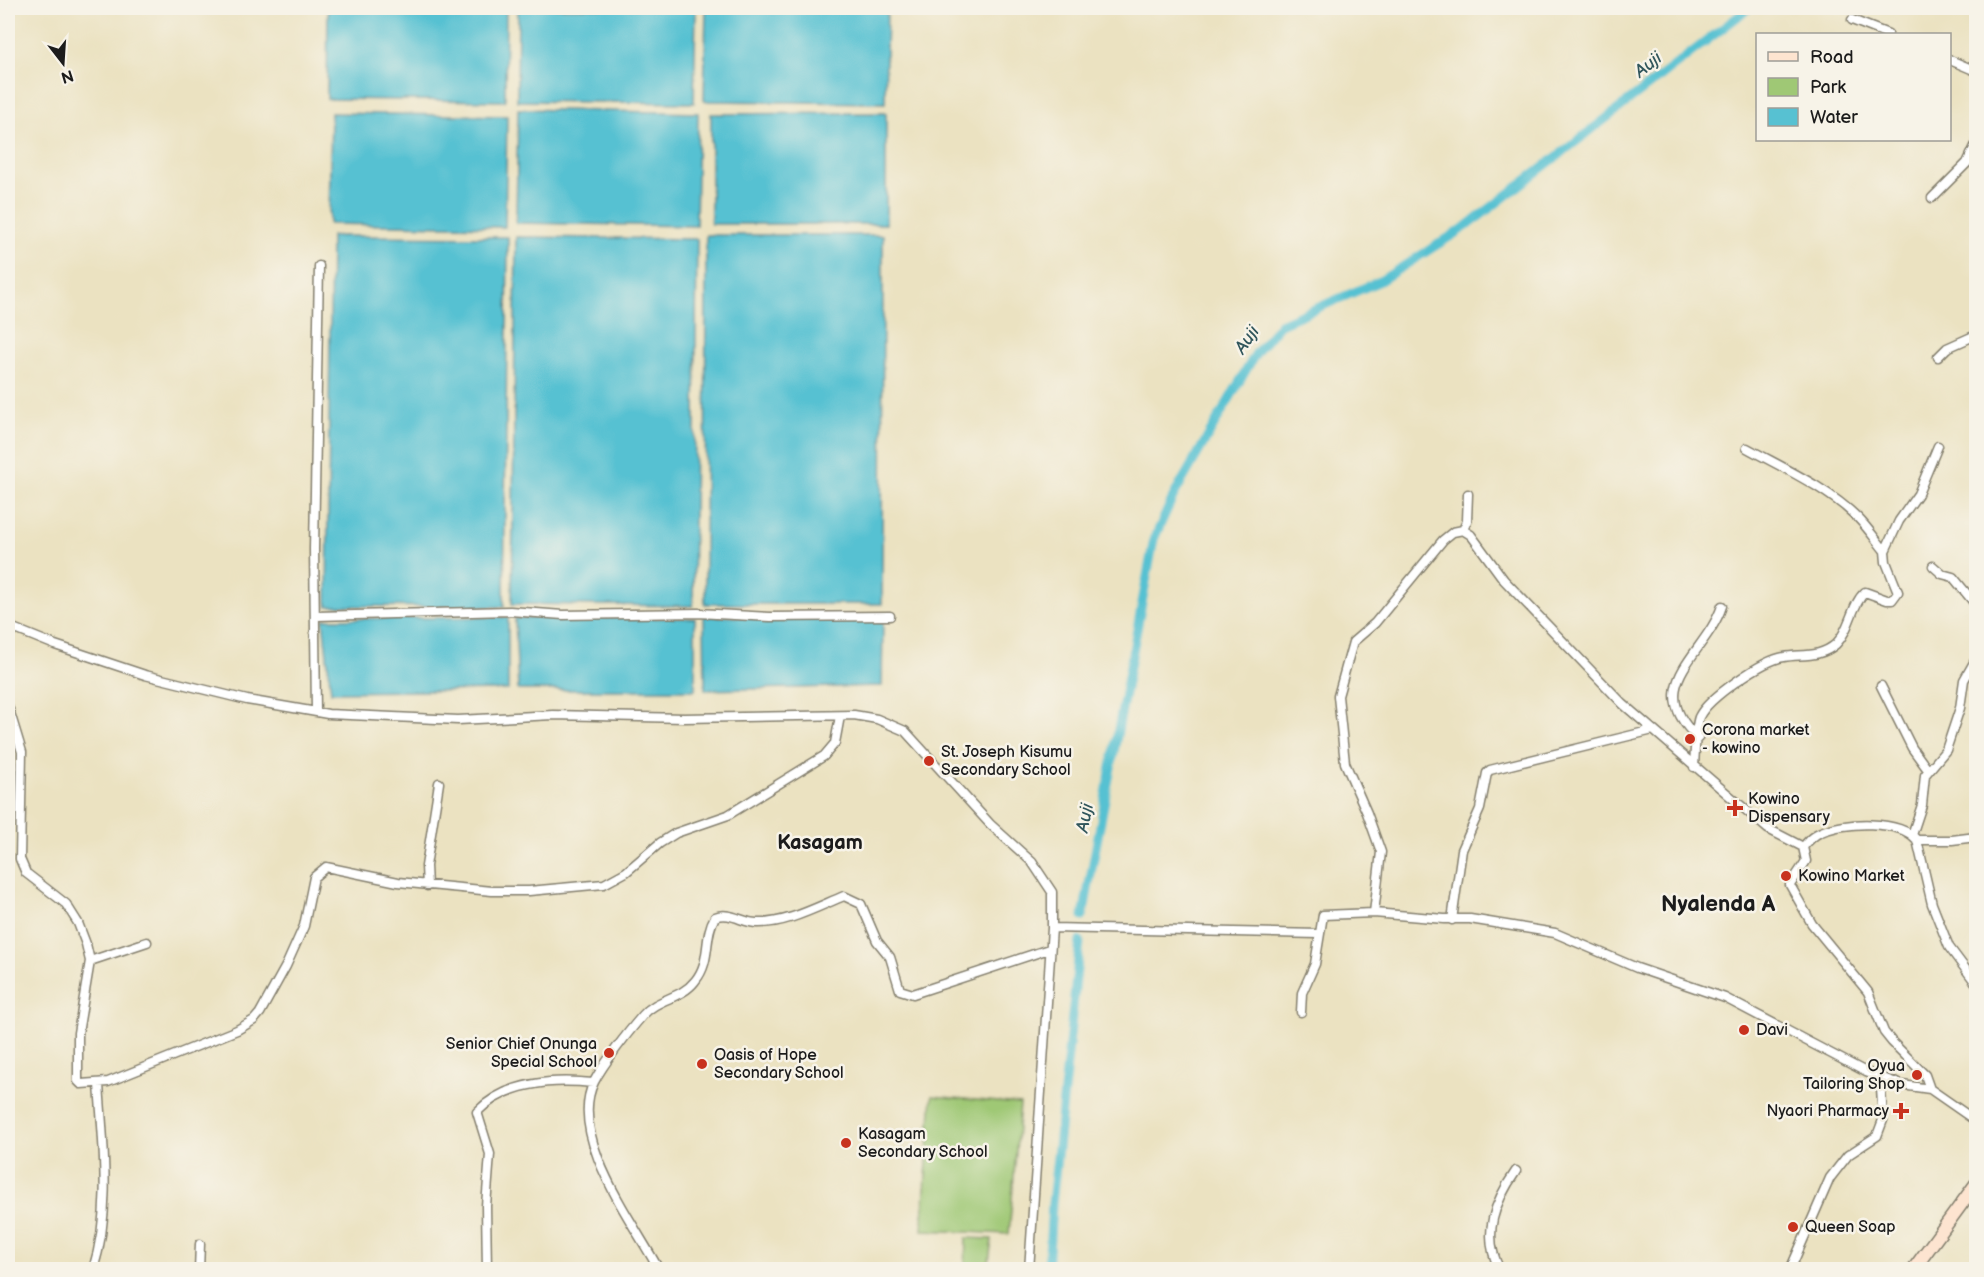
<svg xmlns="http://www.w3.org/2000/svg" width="1984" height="1277" font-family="'Balsamiq Sans',sans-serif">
	<rect width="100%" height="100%" fill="#f7f3e8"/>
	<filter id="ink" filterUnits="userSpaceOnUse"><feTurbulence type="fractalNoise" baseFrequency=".0167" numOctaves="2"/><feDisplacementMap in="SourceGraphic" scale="12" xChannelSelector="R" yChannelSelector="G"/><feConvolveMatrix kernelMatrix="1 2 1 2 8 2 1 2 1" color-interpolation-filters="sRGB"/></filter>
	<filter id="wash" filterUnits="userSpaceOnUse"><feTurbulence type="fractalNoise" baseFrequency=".008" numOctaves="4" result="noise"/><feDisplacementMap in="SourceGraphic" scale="24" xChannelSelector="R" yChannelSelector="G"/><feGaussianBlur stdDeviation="1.35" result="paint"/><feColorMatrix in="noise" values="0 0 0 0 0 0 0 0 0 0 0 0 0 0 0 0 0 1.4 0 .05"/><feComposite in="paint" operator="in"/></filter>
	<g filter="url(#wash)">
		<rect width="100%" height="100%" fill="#ebe2c1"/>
		<path fill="#9fc875" stroke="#5e7248" stroke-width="1.5" d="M932,1096L1020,1104L1009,1234L922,1230Z
			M966,1238L992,1239L988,1269H965Z"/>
		<path fill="#57c1d2" stroke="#3a6e77" stroke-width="1.5" d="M328,8H506L505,101L327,99Z
			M518,8H696L694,103L517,101Z
			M706,8H887L885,103L704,101Z
			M518,109L698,113L696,226L516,223Z
			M331,113L507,116L505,227L329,224Z
			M886,113V224H711V114Z
			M706,235H883L882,604H705Z
			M331,236L508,237L504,607L327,606Z
			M516,237L697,239L693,606L512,604Z
			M704,616L883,619L882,686L705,690Z
			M508,617V690L331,692L323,619Z
			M515,618H695V690H518Z"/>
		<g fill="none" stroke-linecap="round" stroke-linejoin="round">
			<path stroke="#57c1d2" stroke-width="9" d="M1083,916L1154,539L1174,495L1256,353L1280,324L1380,281L1467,226L1749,8
				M1048,1270L1052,1204L1080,941"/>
		</g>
	</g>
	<g filter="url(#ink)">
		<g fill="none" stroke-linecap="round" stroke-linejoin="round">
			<g stroke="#847f6e" stroke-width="11">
				<path id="street" d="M1852,20L1888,34
					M1950,60L1976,71
					M1932,198L1967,163L1976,144
					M1938,357L1947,348L1976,335
					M1747,448C1785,469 1826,487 1858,518C1868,528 1876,540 1885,551
					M1463,530L1467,521L1468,494
					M1933,566L1942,574L1953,577L1976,605
					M317,616L510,611L563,615L698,613L770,617L890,616
					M8,626L55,645L145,675L247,700L328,714L458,720L553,715L684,718L854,715L877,719L905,731L990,824L1032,862L1052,892V928L1029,1270
					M1881,686L1912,748L1928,770
					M8,706L22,752L20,859L26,873L66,904L78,923L86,944L90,961L78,1033V1081L81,1084L108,1082L237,1030L254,1020L260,1013L286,966L304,926L314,877L326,867L398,882L492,891H529L604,884L626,872L660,843L676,833L728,815L824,756L835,743L840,716
					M316,712L314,549L319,266
					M1698,738C1641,685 1706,655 1722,606
					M1694,767C1695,754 1695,728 1699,717C1708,698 1763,660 1784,657C1802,654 1820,658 1836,644C1850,630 1851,605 1865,592L1887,600H1892L1898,592L1886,562L1885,551L1899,521L1918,494L1938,446
					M1912,835L1922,805L1925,775L1946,750L1960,708L1964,680L1976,659
					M1917,840H1952L1976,837
					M1803,847C1808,841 1813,835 1821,832C1844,822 1899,819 1917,840L1932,904L1949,947L1976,983
					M427,886L426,866L439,783
					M1374,913L1381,852L1367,813L1345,763L1338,696L1353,642L1375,623L1443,540L1453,532L1463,530L1471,535L1504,580L1623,704L1768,829L1803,847L1806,861L1790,885L1812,924L1868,992L1884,1032L1892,1042L1925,1075L1930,1089L1976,1121
					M1452,920L1462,850L1480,809L1487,773L1490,770L1653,730
					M1052,928L1318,934
					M90,961L147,942
					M1301,1012L1302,993L1315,964L1323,915L1374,913L1444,919H1470L1555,933L1637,968L1725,998L1866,1072L1902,1085L1930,1089
					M93,1270C112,1209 103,1146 99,1084
					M199,1270L200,1244
					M487,1270L486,1206L490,1154L477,1112C507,1081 554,1079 593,1083
					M659,1270C634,1223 567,1136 594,1082C603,1064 629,1031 643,1015C658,998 681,999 695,981C712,961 703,936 715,917C730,911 743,923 757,923C786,924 817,907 844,896L861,904L877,941L890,957L900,990L913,994L1049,949
					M1500,1270C1481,1235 1495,1201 1516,1171
					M1790,1270L1830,1178L1848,1155L1877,1136L1883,1120L1881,1088L1884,1079"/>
			</g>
			<g stroke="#847f6e" stroke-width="15">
				<path id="secondary" d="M1913,1270L1976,1184"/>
			</g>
			<use href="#street" stroke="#fff" stroke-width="8"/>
			<use href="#secondary" stroke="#fde4d0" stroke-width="12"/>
		</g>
	</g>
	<g fill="#c8321e" stroke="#f7f3e8" stroke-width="2">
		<circle cx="1690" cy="739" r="6"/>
		<circle cx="929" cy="761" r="6"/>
		<path d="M1732 799h6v6h6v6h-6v6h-6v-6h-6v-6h6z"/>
		<circle cx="1786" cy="876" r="6"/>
		<circle cx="1744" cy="1030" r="6"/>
		<circle cx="609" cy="1053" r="6"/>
		<circle cx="702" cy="1064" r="6"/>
		<circle cx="1917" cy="1075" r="6"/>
		<path d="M1898 1102h6v6h6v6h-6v6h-6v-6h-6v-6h6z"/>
		<circle cx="846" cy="1143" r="6"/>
		<circle cx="1793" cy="1227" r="6"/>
	</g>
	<g text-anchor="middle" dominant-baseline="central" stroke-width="5" stroke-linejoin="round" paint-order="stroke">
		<g font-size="16" fill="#1c1c1c" stroke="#f7f3e8" text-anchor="start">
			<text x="1702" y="730">Corona market<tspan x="1702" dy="18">- kowino</tspan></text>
			<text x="941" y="752">St. Joseph Kisumu<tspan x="941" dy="18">Secondary School</tspan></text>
			<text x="1748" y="799">Kowino<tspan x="1748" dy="18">Dispensary</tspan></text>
			<text x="1798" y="876">Kowino Market</text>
			<text x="1756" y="1030">Davi</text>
			<text x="597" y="1044" text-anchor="end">Senior Chief Onunga<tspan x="597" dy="18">Special School</tspan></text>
			<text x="714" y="1055">Oasis of Hope<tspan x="714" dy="18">Secondary School</tspan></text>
			<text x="1905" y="1066" text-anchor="end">Oyua<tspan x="1905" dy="18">Tailoring Shop</tspan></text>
			<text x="1889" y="1111" text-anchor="end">Nyaori Pharmacy</text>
			<text x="858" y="1134">Kasagam<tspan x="858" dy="18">Secondary School</tspan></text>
			<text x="1805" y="1227">Queen Soap</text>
		</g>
		<g font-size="18" font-style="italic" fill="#31565c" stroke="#f7f3e8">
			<text transform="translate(1648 65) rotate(-38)">Auji</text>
			<text transform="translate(1247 340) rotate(-55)">Auji</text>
			<text transform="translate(1085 818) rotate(-79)">Auji</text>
		</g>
		<g font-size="20" font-weight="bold" fill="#1c1c1c" stroke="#f7f3e8">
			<text x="820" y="843">Kasagam</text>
		</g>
		<g font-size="22" font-weight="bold" fill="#1c1c1c" stroke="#f7f3e8">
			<text x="1718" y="904">Nyalenda A</text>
		</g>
	</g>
	<rect width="1984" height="1277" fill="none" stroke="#f7f3e8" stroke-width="30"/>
	<rect x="1756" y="33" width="195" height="108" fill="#f7f3e8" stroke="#9f9d96" stroke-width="1.5"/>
	<rect x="1768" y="52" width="30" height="9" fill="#fde4d0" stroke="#9f9d96" stroke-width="1.5"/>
	<text x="1810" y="63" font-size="18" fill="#1c1c1c">Road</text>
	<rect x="1768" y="78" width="30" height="18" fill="#9fc875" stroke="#9f9d96" stroke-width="1.5"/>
	<text x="1810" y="93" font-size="18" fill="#1c1c1c">Park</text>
	<rect x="1768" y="108" width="30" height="18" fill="#57c1d2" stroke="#9f9d96" stroke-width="1.5"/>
	<text x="1810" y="123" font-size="18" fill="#1c1c1c">Water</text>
	<g transform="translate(63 63) rotate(163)" stroke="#f7f3e8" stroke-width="4.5" paint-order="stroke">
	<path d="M0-4.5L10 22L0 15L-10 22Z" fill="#1c1c1c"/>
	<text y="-9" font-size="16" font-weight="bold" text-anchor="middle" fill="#1c1c1c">N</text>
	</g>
</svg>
